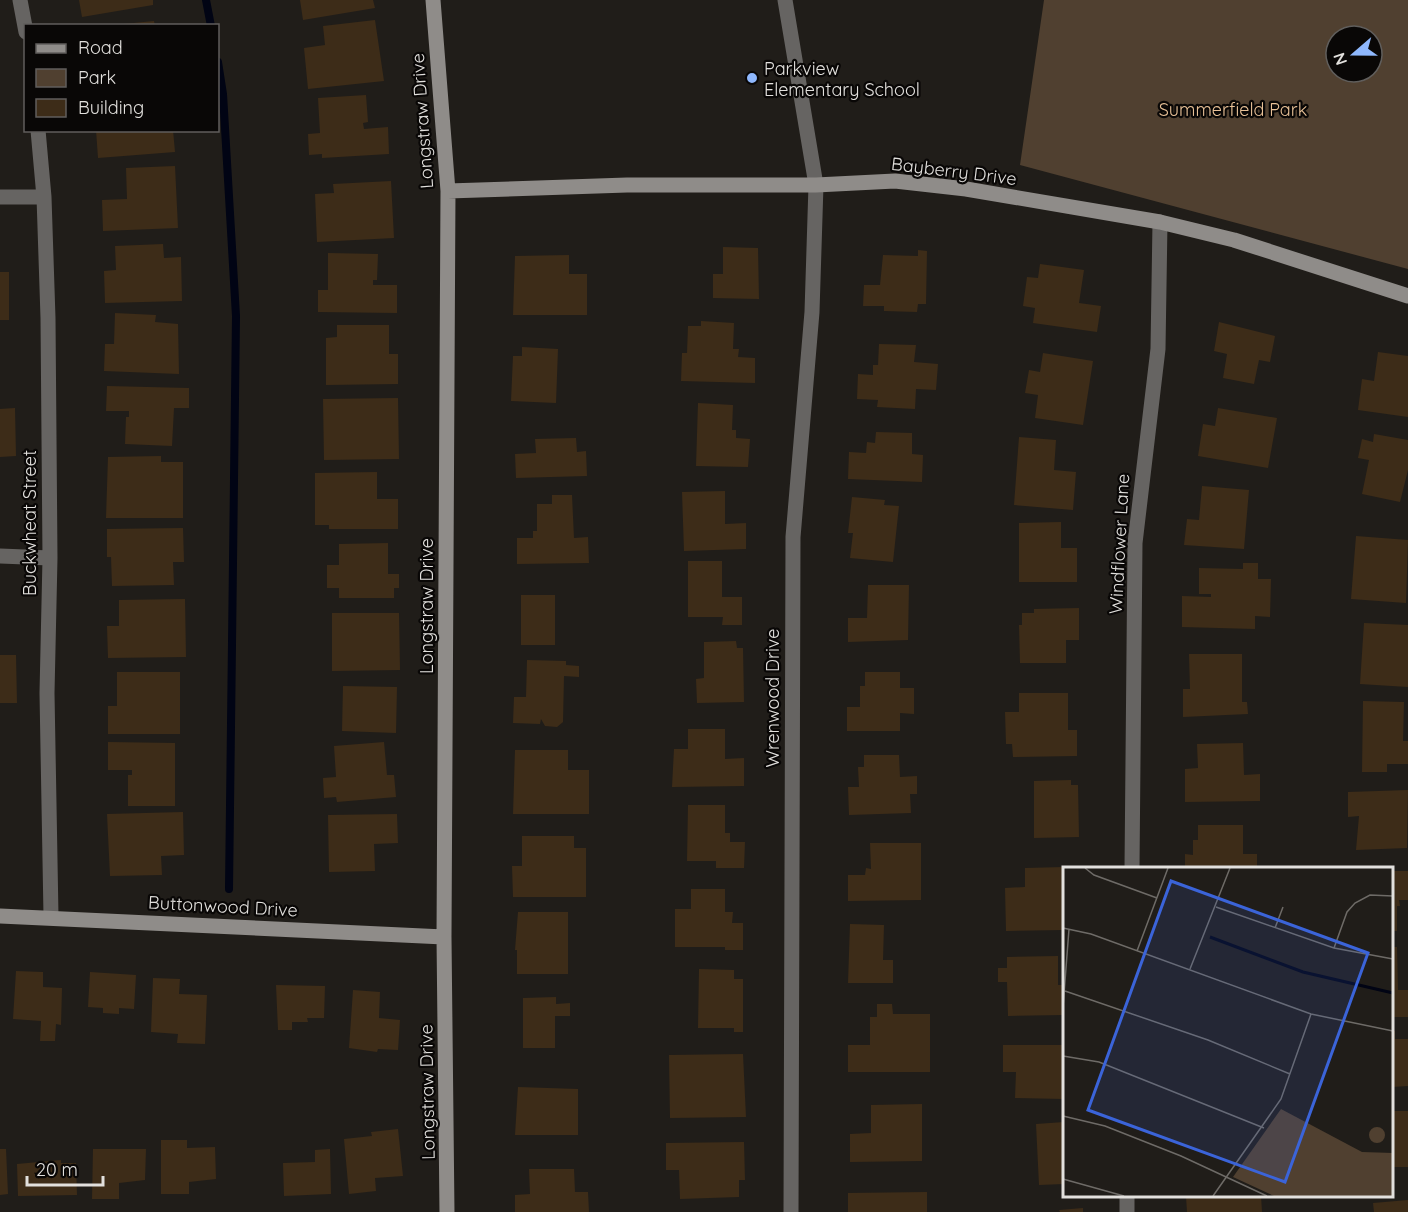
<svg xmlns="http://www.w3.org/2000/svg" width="1408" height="1212" font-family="Quicksand,sans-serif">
	<rect width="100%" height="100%" fill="#201d19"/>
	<path fill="#504030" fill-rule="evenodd" d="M1044,0H1408V269L1020,165ZM1336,36H1372V72H1336Z"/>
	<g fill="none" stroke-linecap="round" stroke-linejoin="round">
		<path stroke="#010414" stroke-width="8" d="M206,0L211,26
			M218,62L223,94L236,316L229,889"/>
	</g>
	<path fill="#3d2c18" d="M79,0H153V5L82,17Z
		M300,0H373L375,8L303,20Z
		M375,20L384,81L308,89L304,48L325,45L323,26Z
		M154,21L155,26H123V24Z
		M366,95L368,122L363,123L364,129L388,127L389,154L322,158V154L309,155L308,134L320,133L318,98Z
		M96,130H173L175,152L98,158Z
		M175,166L178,228L103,231L102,200L127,199L126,168Z
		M391,181L394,238L317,242L315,194L334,193L333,184Z
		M163,244L164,258L181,257L182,301L105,303L104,271L116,270L115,246Z
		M723,247L758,248L759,299L713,298V274H723Z
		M918,250L927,251L926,304H918L917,312L884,311V306H863L864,285H880L883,255L918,256Z
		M328,253L378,254L377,280H373V285H397V313L318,312V290H328Z
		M569,255V274H587V315H513L515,256Z
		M1040,264L1084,270L1079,303L1101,306L1097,332L1033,323L1035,308L1023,306L1027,277L1038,278Z
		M0,272H9V320H0Z
		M115,313L156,315L155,322L178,324L179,374L104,371L105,344H114Z
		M701,321L734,323L733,349H739L738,357L755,358V383L681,381L682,353H687L688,326H701Z
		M1219,322L1275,336L1270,362L1259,360L1254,384L1223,378L1227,354L1214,351Z
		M337,325H389V354H398V384L326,385V338L337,337Z
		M879,344L916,345L914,362L938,364L936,390L916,389L915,409L877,407L878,400L857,399L858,374L873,375V365H878Z
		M522,347L558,349L556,403L511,401L513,356H522Z
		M1378,352L1408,356V417L1358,410L1362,379L1374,381Z
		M1043,353L1093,361L1083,425L1035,418L1038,395L1025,393L1029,370L1040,372Z
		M107,386L189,388V408H174L172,446L125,444L126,417H129V411H106Z
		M398,398L399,459L324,460L323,399Z
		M698,403L733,405L732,430H736V438L750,439L748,467L696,466Z
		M15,408L16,456L0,457V409Z
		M1218,408L1277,418L1268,468L1198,456L1203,424L1215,426Z
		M876,432L912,433V454L923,455L922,482L848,479L849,452L866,453L867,442L875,443Z
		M1374,434L1408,440V470L1400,502L1362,494L1369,460L1358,458L1362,439L1373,442Z
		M1019,437L1056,440L1054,470L1076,472L1073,510L1014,505Z
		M576,438L577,452L586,451L587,476L516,478L515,454L536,453L535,439Z
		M161,456V462H183V518H106L108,457Z
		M377,472V499H398V529H329V525H315V473Z
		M1202,486L1249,490L1244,549L1184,545L1187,519L1199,520Z
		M725,491V524L746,523V549L684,551L682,492Z
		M552,495H572L574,538L588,537L589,563L517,564V538H533V531H537V504H552Z
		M852,497L885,500L884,505L899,506L893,562L850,558L853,533H848Z
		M1061,522V548H1077V582H1019V523Z
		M183,528L184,562H173L174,585L112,586L111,557H107V529Z
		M1356,536L1408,540L1406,603L1351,599Z
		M388,543V574H399V588H394V598H339V588H327V565H339V544Z
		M688,561H722V597H742V625H722L723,617H688Z
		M1243,563H1258V579H1271L1270,617L1255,616V629L1182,627V596L1211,597V594H1199V568L1243,569Z
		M868,585H909L908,640L848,642V618H867Z
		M521,595H555V645H521Z
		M185,599L186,657L108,658L107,626H119V600Z
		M1079,608V640H1066V663H1020L1019,625H1022V613H1034V609Z
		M332,613H399L400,670L332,671Z
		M1364,623L1408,625V687L1360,684Z
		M736,641L737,648H743L744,702L697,703L696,679L704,678V642Z
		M1189,654H1242V702H1247L1248,714L1183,717V689H1190Z
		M0,655H16L17,703H0Z
		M527,660L566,661V665L579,666V677L564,676L563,722L557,727L545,726L541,719L540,724L513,723L514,697H526Z
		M117,672H180V734H108V706H117Z
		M865,672H900V688H914V714L900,713V731H847V707H860V686H865Z
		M343,686L397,687L396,733L342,731Z
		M1019,693H1068V730H1077V756L1013,757L1012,744H1006L1005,712H1019Z
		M1363,701L1404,702L1403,741H1408V764H1387V772H1362Z
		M688,729H725V759L744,758V786L672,787L674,749H688Z
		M108,742L175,743V806H128V775H132V770H108Z
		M384,742L387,775H394L396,797L337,802L336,797L324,798L323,778L336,777L334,746Z
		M1243,743L1244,775L1260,774V801L1185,802V769L1198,768L1197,744Z
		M515,750H568V770H589V814H513Z
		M864,755H899L900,777L917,776V794H910L911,813L849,815L848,787H859L858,767H864Z
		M1071,780V785H1078L1079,837L1034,838V781Z
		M1408,790L1407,848L1356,850L1359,816L1348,817V792Z
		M688,805H725V833H730V842H745L744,868H716V861H687Z
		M183,812L184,855L161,856L162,875L110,876L107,814Z
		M397,814L398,843L374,844L375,871L329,872L328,815Z
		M1198,825H1243V854H1257V868H1185V854L1193,855V840H1198Z
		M522,836H574V848H586V897H513L512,866H522Z
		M870,843H921V900L848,901V875H865L866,868L871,869Z
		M1064,867V930L1006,931L1005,888L1025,887V868Z
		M1392,871H1408V900H1399L1400,906H1397V931H1392Z
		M691,889H725V912H733L732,923H743V950H725V947H675V909H691Z
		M518,912H568V974H517V950H515Z
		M850,924L884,925L883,960H893V983H848Z
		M1392,947H1397L1398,990H1408V1017H1392Z
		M1058,956V985H1064V1015L1008,1016L1007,982H998V968H1007V957Z
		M699,969L734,970V979H743V1032H734V1028H698Z
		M16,971L43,972V987L62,988L61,1025L56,1024L55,1041H40L41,1021L13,1019Z
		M90,972L136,975L134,1009L119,1008V1014L103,1013V1008L88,1007Z
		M153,978L180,979L179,994L207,995L205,1044L177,1043L178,1034L151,1032Z
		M276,985L325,986L324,1018H307L308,1022H292V1030H278Z
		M353,990L380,992L379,1018L400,1020L398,1050L378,1049L377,1052L349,1048Z
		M556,997V1004L570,1003V1016H555V1048H523V998Z
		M877,1004H892L893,1014H930V1072H848V1045H870V1017H877Z
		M1392,1031H1395V1039H1408V1086L1392,1087Z
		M1003,1045H1064V1099L1015,1098L1016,1072H1003Z
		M743,1054L746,1117L670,1118L669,1055Z
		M518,1087L578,1089V1135H515Z
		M922,1104V1161L850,1162V1134L871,1133V1105Z
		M1392,1111H1408V1167H1392Z
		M1064,1122V1184L1039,1185L1036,1124Z
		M398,1129L403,1176L375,1178L376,1191L349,1194L344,1139L372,1136L371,1132Z
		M161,1140H187V1148L215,1147L216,1179L189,1182V1194H161Z
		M744,1142L745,1180H739V1197L680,1199L679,1170H666V1143Z
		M0,1149H6L8,1194L0,1195Z
		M93,1149H146L145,1180L119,1183V1199H92Z
		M330,1149L331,1194L284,1196L283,1163L315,1162V1150Z
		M61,1160V1163H76L77,1195L18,1196L17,1164Z
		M529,1169H574L575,1192H588L589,1212H515V1195L530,1194Z
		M927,1192V1212H848V1193Z
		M1186,1196H1261L1262,1212H1187Z
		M1408,1200V1212H1374L1373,1203Z
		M1083,1208V1212H1060L1059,1210Z"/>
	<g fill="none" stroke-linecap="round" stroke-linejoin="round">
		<path stroke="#666462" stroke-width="15" d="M785,0L816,185"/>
		<path stroke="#666462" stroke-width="15" d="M20,0L26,32
			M38,130L44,197L48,318L50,558L47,693L51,916
			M0,197H44
			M0,556L50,558
			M1132,868L1135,543L1158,349L1160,222
			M791,1212L793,537L812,312L816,185
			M1127,1212V1196"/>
		<path stroke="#8f8c89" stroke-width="15" d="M433,0L448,191L444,937L447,1212
			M448,191L627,185H816L895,181L966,189L1160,222L1234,240L1408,296
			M0,916L444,937"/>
	</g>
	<circle fill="#8fb8fd" stroke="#090706" stroke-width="2" cx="752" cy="78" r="6"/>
	<g text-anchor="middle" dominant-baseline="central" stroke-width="4.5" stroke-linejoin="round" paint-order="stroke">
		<g font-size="18" fill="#e2e0dd" stroke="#090706" text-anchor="start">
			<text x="764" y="68">Parkview<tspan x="764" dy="21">Elementary School</tspan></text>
		</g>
		<g font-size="18" fill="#e8c197" stroke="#090706">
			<text x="1233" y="109">Summerfield Park</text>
		</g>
		<g font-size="18" fill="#e2e0dd" stroke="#090706">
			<text transform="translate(422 121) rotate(-94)">Longstraw Drive</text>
			<text transform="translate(954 171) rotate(7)">Bayberry Drive</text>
			<text transform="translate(29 523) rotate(-90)">Buckwheat Street</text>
			<text transform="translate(1119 544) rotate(-87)">Windflower Lane</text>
			<text transform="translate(426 606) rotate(-90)">Longstraw Drive</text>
			<text transform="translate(772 698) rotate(-90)">Wrenwood Drive</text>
			<text transform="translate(223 906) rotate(3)">Buttonwood Drive</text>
			<text transform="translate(427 1092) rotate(-91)">Longstraw Drive</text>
		</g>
	</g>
	<g transform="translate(1063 867)">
		<rect width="330" height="330" fill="#201d19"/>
		<path d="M218,242L299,285L330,286V329H211L170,310ZM306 268a8 8 0 1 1 16 0a8 8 0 1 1-16 0Z" fill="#504030"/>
		<path fill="none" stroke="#010414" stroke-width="3" d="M147,70L240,105L330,126"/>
		<path fill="none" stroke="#6e6b67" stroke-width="1.5" d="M22,1L31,8L94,31M153,40L271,81L330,92M0,61L28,67L248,147L330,164M212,61L220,40M271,81L284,45L292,36L307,28L330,29M74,84L105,1M127,102L167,1M2,124L145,173L227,207M0,140L6,62M0,189L36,195L201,261M0,249L42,259L118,289L204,329M0,312L61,329M150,329L218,232L248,147"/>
		<path fill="#3b64d9" fill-opacity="0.15" stroke="#3b64d9" stroke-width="3" d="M108,14L305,86L222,315L25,243Z"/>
		<rect width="330" height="330" fill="none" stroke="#e2e0dd" stroke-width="3"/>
	</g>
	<rect x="24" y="24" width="195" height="108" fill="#090706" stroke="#605e5c" stroke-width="1.5"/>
	<rect x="36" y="44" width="30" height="9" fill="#8f8c89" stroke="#605e5c" stroke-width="1.5"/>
	<text x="78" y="54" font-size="18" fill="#e2e0dd">Road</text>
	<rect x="36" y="69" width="30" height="18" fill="#504030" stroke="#605e5c" stroke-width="1.5"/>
	<text x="78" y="84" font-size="18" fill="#e2e0dd">Park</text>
	<rect x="36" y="99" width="30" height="18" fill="#3d2c18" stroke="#605e5c" stroke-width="1.5"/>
	<text x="78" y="114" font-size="18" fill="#e2e0dd">Building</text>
	<g transform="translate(1354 54) rotate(250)"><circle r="28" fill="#090706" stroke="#605e5c" stroke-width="1.5"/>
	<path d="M0-4.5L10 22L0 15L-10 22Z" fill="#8fb8fd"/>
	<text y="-9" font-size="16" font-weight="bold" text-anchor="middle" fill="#e2e0dd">N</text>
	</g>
	<path d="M27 1176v9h76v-9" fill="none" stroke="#e2e0dd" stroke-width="3"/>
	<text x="36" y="1176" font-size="18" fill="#e2e0dd" stroke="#090706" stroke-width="4.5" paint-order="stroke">20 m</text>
</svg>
